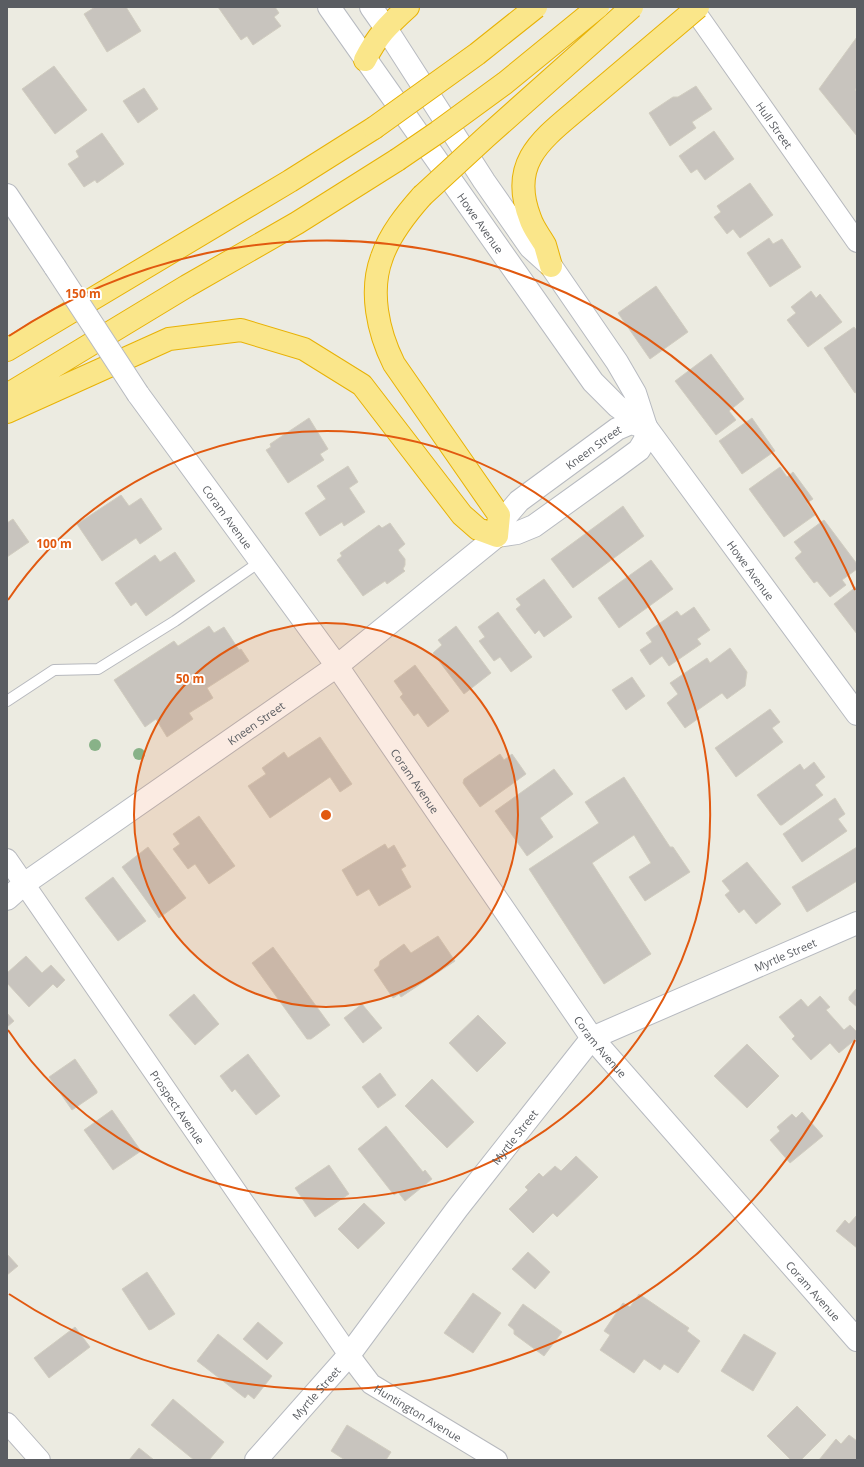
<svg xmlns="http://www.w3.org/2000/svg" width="864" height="1467" font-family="'Open Sans',sans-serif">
	<rect width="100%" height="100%" fill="#ecebe1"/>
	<path fill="#c8c4be" stroke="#d1cdc0" d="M95,7H126L141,31L107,52L84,14Z
		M218,7H275L279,13L274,17L281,26L253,45L247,36L241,40Z
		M857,37V87L855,90L857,92V136L819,89Z
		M54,66L87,110L55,134L22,89Z
		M696,86L712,109L692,122L696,128L670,146L649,113L673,97H678Z
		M144,88L158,109L138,123L123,101Z
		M714,131L734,159L705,180L697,169L691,173L679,156Z
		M102,133L124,164L97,183L95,180L84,187L68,164L79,157L76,151Z
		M750,183L773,215L740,238L733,229L727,234L714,217L721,212L717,206Z
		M769,238L773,244L782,239L801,267L770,287L747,253Z
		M656,286L688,332L650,359L618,313Z
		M811,291L816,298L820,294L842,322L808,347L787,320L796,313L791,307Z
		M854,327L857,331V392L855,393L824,348Z
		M711,354L744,399L729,411L736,420L716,435L675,381Z
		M309,418L328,449L320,454L324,460L288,483L266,450L271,447L270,444Z
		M752,418L775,451L742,474L719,441Z
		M348,466L358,482L349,488L365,512L344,526L342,522L320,536L305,513L326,499L317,486Z
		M780,467L787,477L793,472L813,499L807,503L815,515L784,537L749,489Z
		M121,495L129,506L141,498L162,529L140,544L136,538L102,561L77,524Z
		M623,506L644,536L573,588L551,559Z
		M13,519L29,542L7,557V523Z
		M824,520L857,564V569L842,580L846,585L830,597L817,581L814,583L795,558L802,552L794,542Z
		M390,523L405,544L398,550L405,559V565L403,569L405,571L387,584L385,581L363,596L337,560L342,556L340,553L379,525L382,528Z
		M175,552L195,581L146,616L136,602L131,606L115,583L155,555L160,562Z
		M651,560L673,589L619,628L598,598Z
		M544,579L572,617L544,637L539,630L535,634L516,609L521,605L516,599Z
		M857,586V634L834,604Z
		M694,607L710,630L697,639L701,644L669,666L662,656L650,665L640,650L652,642L646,633L677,611L681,616Z
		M498,612L532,657L511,672L500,657L494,661L479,641L485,637L478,627Z
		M209,626L214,633L224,627L239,650L241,649L249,661L207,688L213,698L189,713L193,719L167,737L156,719L145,727L114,680L174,641L178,646Z
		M456,626L491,673L464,694L433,653L442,645L438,640Z
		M730,648L747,672L745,686L727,699L722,693L695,712L699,718L685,728L667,703L678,694L670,683L707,658L710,663Z
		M415,665L449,711L428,727L418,713L414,716L400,697L403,694L394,681Z
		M632,677L645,696L626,710L612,690Z
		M770,709L780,722L772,728L783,742L736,777L715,748Z
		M320,737L352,784L340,792L330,777L270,818L248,786L266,774L262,768L284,752L288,758Z
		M500,754L504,760L512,754L526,774L480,807L463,783L464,779Z
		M814,762L825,777L815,785L823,795L782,825H780L757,795L800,764L804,770Z
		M554,769L573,794L540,818L553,837L527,856L495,811Z
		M624,777L670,847H673L690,872L645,901L629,877L651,863L634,835L592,863L651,954L604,984L529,869L599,823L585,802Z
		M835,798L845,814L838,819L847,831L802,862L783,834Z
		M199,816L235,866L209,884L195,864L188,869L173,849L180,844L173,834Z
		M385,844L388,849L394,845L406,866L401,869L411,887L379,906L369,889L357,896L342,870Z
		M148,847L186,898L159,918L122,867Z
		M857,847V881L807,912L792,887Z
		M747,862L781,904L756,924L744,909L739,913L725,895L730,891L722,881Z
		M113,877L146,921L118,941L85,898Z
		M438,936L455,961L401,997L399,994L393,998L374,970L379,966L380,961L404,944L411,953Z
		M273,947L330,1025L311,1039H307L252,963Z
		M26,956L42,973L51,965L65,980L57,988L53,984L29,1007L7,983V973Z
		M857,988V1007L849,1000V997Z
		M194,994L219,1024L195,1045L169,1015Z
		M820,996L830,1007L826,1010L844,1030L850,1025L857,1032V1038L839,1053L830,1043L811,1060L792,1039L795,1036L779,1017L801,999L808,1007Z
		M362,1004L382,1028L363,1043L344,1018Z
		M7,1013L14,1021L7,1027Z
		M478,1015L506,1043L477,1072L449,1043Z
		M747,1044L779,1076L747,1108L714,1076Z
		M248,1054L280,1096L256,1115L235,1089L232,1092L220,1076Z
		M75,1059L97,1091V1093L72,1110L49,1077Z
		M380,1073L396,1095L378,1108L362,1087Z
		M432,1079L474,1122L447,1148L405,1106Z
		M112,1110L141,1151L113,1170L84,1130Z
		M802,1112L823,1136L790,1163L770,1140L780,1131L777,1127L792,1114L796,1118Z
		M386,1126L423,1172L425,1170L432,1179L405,1201L398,1192L394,1195L358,1149Z
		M576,1156L598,1177L557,1217L553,1213L533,1233L509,1209L528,1190L525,1187L539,1173L543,1177L555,1166L561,1171Z
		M329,1165L349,1194L315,1217L295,1188Z
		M364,1203L385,1223L358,1249L338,1229Z
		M857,1215V1248L836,1231L845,1220L849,1224Z
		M528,1252L550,1272L535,1289L512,1269Z
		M7,1254L18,1266L7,1275Z
		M147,1272L175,1314L152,1329L149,1330L122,1289Z
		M473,1293L501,1313L473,1353L444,1333Z
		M639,1294L689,1328L687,1331L700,1341L678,1373L664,1364L660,1370L644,1359L634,1373L600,1350L610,1335L604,1331L623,1303L630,1307Z
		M523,1304L562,1332L544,1356L514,1334V1330L508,1325Z
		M258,1322L283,1343L267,1360L243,1339Z
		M75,1327L90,1347L49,1378L34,1358Z
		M218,1334L272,1376L254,1399L248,1394L245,1398L197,1361Z
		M744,1334L776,1353L753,1391L721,1371Z
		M173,1399L224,1442L209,1460H194L151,1425Z
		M797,1406L826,1435L801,1460H791L767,1436Z
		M347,1425L391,1452L386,1460H345L331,1451Z
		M849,1435L857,1441V1460H819L836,1439L841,1444Z
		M139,1448L154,1460H129Z"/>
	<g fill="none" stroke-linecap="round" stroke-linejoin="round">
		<g stroke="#b7b9be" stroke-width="12">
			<path id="lane" d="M7,701L54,670L98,669L175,621L261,561"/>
		</g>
		<g stroke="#b7b9be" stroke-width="22">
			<g id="street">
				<path id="s1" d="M692,7L857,242"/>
				<path id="s2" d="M7,859L349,1355L371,1384L497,1460"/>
				<path d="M7,1423L40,1460"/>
			</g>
		</g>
		<g stroke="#b7bac0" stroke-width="24">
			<g id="secondary">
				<path id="s3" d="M329,7L593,382L617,406L646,427L857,714"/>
				<path d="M371,7L385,27L484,181L530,247L551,266L617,362L635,393L646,427L645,440L639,450L616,467L534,526L517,533L497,536"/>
				<path d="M7,195L55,267"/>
				<path id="s4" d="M138,394L337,666L592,1038L857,1340"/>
				<path id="s5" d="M7,899L24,884L337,666L497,536L507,515L519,501L617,429L631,423L646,427"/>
				<path id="s6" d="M256,1460L349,1355L457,1209L592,1038L857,923"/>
			</g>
		</g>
		<g stroke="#e8b205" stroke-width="24">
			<path id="highway" d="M365,60C377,36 388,25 408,7
				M551,266C549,259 547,252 545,245C540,236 533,228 530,218C507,159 547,136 586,102
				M7,350L290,181L374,128
				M7,395L187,286L297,223L397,160
				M7,412L169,339L241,330L304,349L362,385L462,515L478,529L497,536L499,515L394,364C378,332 369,291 382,257C390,234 406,214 422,196"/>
		</g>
		<use href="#lane" stroke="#fff" stroke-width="10"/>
		<use href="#street" stroke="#fff" stroke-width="20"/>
		<use href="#secondary" stroke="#fff" stroke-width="22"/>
		<use href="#highway" stroke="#fae68a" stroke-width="22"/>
		<g stroke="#b7bac0" stroke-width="24" stroke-linecap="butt">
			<path id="secondary-bridge" d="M55,267L138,394"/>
		</g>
		<g stroke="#e8b205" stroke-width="24" stroke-linecap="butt">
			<path id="highway-bridge" d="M586,102L698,7
				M374,128L477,54L536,7
				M397,160L438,132L505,83L598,7
				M422,196L486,137L632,7"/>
		</g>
		<use href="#secondary-bridge" stroke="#fff" stroke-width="22"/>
		<use href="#highway-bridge" stroke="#fae68a" stroke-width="22"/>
	</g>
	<g fill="#88b288">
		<circle cx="95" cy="745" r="6"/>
		<circle cx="139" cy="754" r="6"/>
	</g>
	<circle cx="326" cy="815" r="192" fill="#e15910" fill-opacity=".12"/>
	<g fill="none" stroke="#e15910" stroke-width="2">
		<circle cx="326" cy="815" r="192"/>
		<path d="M8 600A384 384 0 1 1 8 1030"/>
		<path d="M855 1040A575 575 0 0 1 9 1294M9 336A575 575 0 0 1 855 590"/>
	</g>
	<g text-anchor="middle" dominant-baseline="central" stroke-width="4" stroke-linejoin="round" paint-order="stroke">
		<g font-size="11" fill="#5a5d62" stroke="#fff">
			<text stroke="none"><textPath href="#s1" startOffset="144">Hull Street</textPath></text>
			<text stroke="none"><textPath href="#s3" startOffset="264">Howe Avenue</textPath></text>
			<text stroke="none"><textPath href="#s5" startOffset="744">Kneen Street</textPath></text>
			<text stroke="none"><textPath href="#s4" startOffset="152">Coram Avenue</textPath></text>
			<text stroke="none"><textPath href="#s3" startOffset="706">Howe Avenue</textPath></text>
			<text stroke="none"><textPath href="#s5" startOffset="305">Kneen Street</textPath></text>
			<text stroke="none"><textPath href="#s4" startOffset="476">Coram Avenue</textPath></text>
			<text stroke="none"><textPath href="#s6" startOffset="750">Myrtle Street</textPath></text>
			<text stroke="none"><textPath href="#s4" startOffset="800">Coram Avenue</textPath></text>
			<text stroke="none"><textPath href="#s2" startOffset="301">Prospect Avenue</textPath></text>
			<text stroke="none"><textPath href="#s6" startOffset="414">Myrtle Street</textPath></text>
			<text stroke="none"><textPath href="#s4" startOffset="1124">Coram Avenue</textPath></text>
			<text stroke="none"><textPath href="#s6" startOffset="90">Myrtle Street</textPath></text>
			<text stroke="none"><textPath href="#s2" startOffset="694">Huntington Avenue</textPath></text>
		</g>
	</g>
	<circle cx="326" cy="815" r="6" fill="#e15910" stroke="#fff" stroke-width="2"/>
	<g font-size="12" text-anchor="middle" font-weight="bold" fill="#e15910" stroke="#fff" stroke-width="4" stroke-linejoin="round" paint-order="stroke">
		<text x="83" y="298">150 m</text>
		<text x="54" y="548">100 m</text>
		<text x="190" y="683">50 m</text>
	</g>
	<rect width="864" height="1467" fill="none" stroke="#5a5d62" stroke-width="16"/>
</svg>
